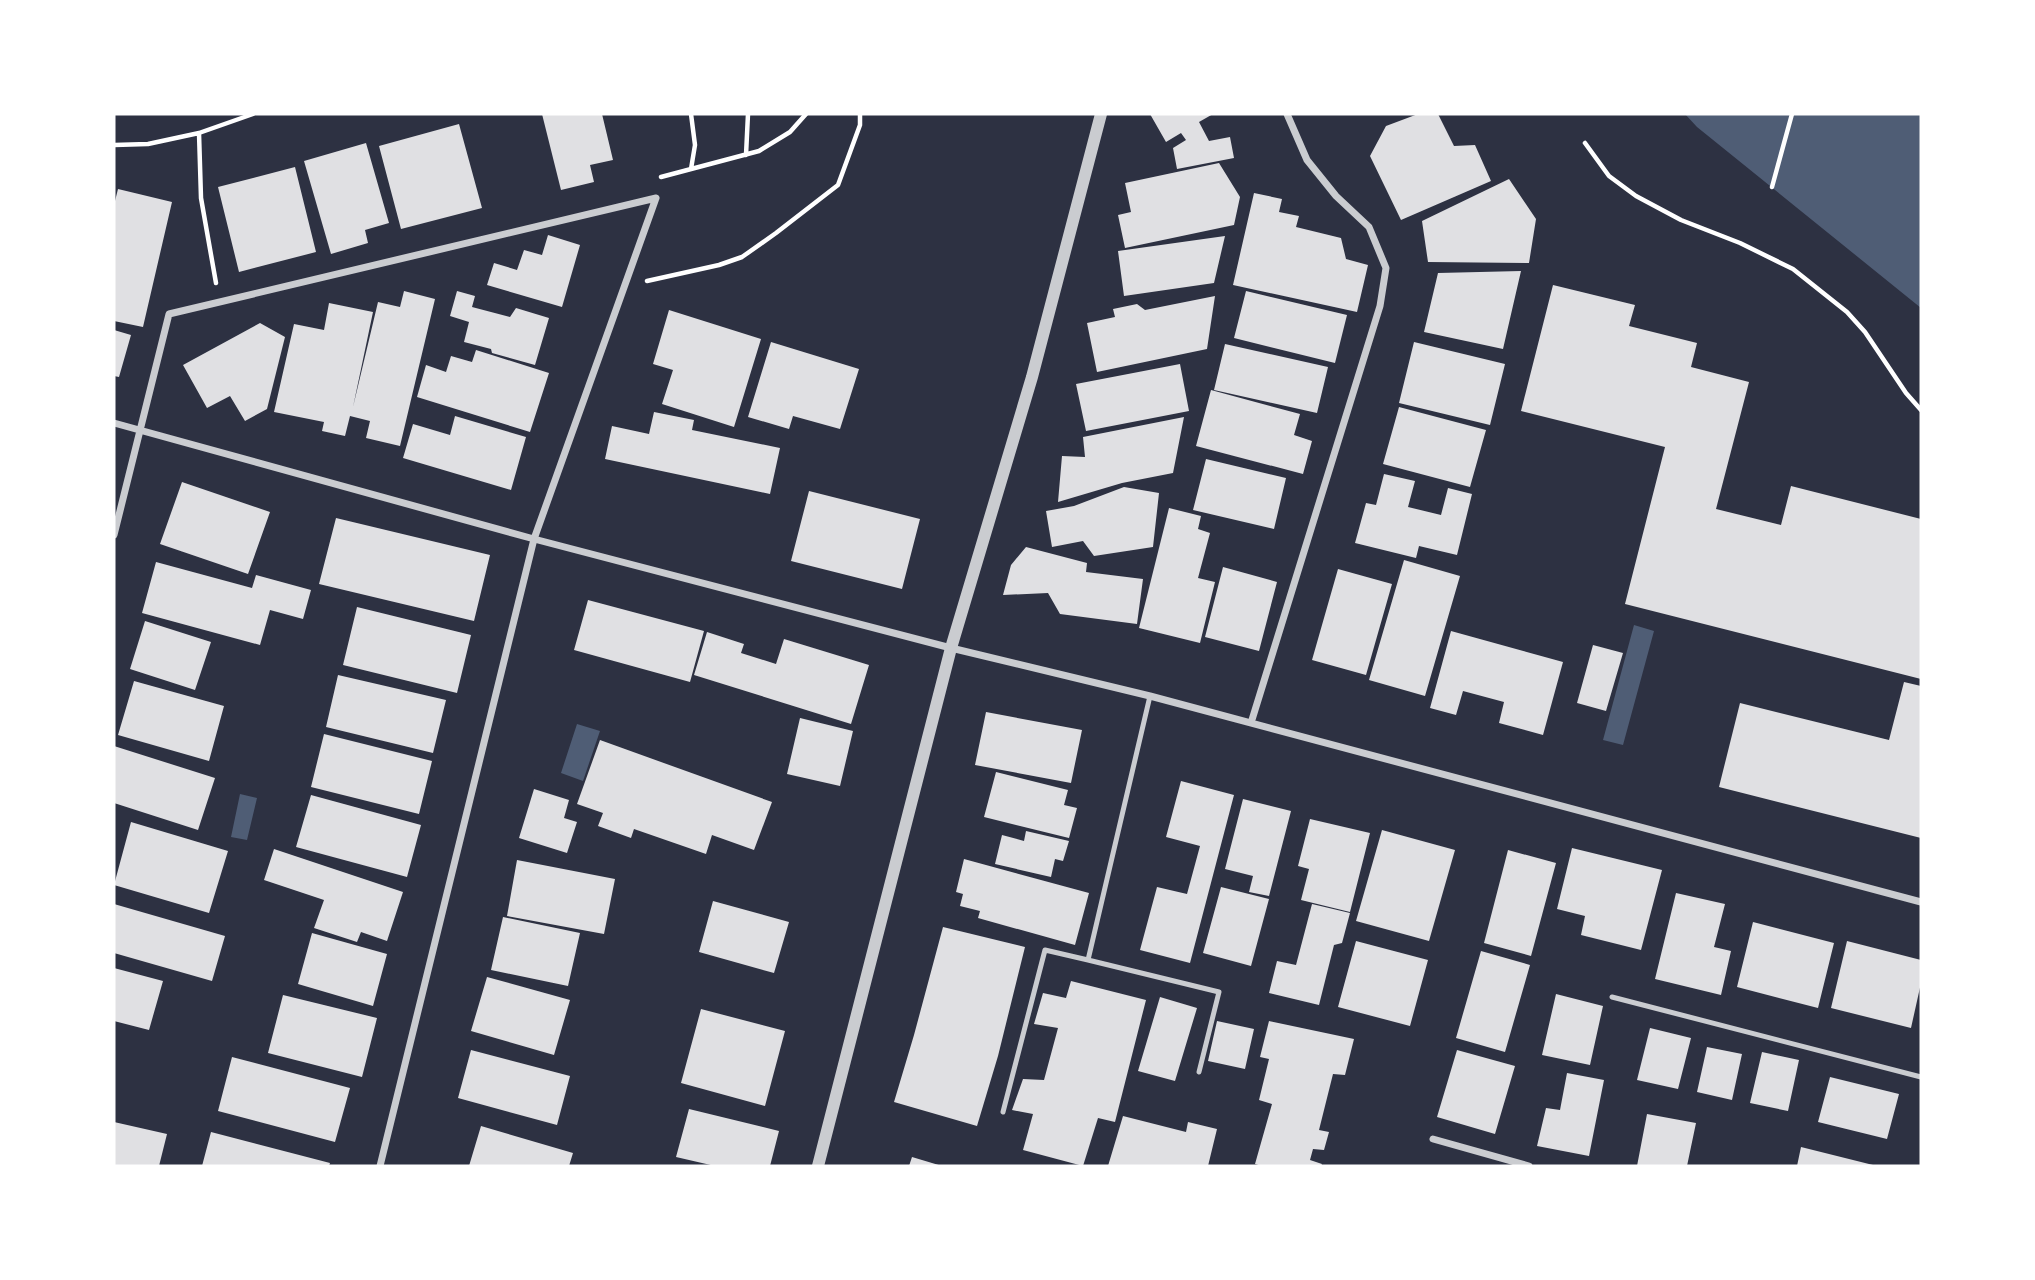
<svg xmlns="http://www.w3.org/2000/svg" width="2035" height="1280" font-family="Cabin,sans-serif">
	<rect width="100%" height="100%" fill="#2d3142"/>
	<path fill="#4f5d75" d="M1685,114H1921V308L1697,127Z
		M1634,625L1654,631L1623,745L1603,740Z
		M577,724L600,731L583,781L561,773Z
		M240,794L257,798L247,840L231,837Z"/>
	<path fill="#e0e0e3" d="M542,114H602L613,160L590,165L594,182L561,190Z
		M1150,114H1213L1199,122L1209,141L1230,137L1234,158L1177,169L1173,148L1186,140L1181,133L1166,142Z
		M1418,114H1438L1454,146L1475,145L1491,181L1401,220L1370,156L1386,126Z
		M459,124L482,208L401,229L379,146Z
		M366,143L389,223L365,230L368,243L331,254L304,161Z
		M1219,163L1240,197L1234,225L1125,248L1118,215L1131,212L1125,183Z
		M295,167L316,252L239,272L218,187Z
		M1509,179L1536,219L1529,263L1428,262L1422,221Z
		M118,189L172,202L143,327L114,321V205Z
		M1254,193L1282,199L1279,212L1299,216L1296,227L1341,238L1346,259L1368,265L1357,312L1233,285Z
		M548,235L580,245L562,307L487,285L494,263L517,270L524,250L542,255Z
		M1225,236L1214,283L1124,296L1118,251Z
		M1521,271L1503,349L1424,332L1438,273Z
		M1553,285L1635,305L1629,326L1697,343L1691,367L1749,382L1716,509L1781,525L1791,486L1921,519V679L1625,604L1665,447L1521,411Z
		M404,291L435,299L400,446L366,438L370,421L350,416L345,436L322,431L324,422L274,412L294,324L324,330L329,303L373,312L353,407L378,302L400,307Z
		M457,291L475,296L472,307L510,317L516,308L549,318L535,365L492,353L491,349L464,342L469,322L450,316Z
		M1246,291L1347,315L1335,363L1234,338Z
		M1215,296L1207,349L1097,372L1087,323L1115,317L1113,309L1137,304L1145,310Z
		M669,310L761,339L734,427L662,404L673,370L653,364Z
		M260,323L285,337L267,409L245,421L230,396L207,408L183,365Z
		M114,330L131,335L119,377L114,376Z
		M771,342L859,369L840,429L793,416L789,429L748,417Z
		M1414,342L1505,364L1490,425L1399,403Z
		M1225,344L1328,367L1317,413L1214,390Z
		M476,350L549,373L530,432L417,397L426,365L446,372L451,356L472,362Z
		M1180,364L1189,411L1086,431L1076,384Z
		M1211,390L1300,414L1294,435L1312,441L1303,474L1196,446Z
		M1399,407L1486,430L1470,487L1383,464Z
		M654,412L694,420L692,430L780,448L770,494L605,459L612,426L649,434Z
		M455,416L526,437L511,490L403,458L413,424L450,435Z
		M1184,417L1173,473L1122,483L1058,502L1062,456L1085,457L1083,437Z
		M1206,459L1286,478L1274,529L1193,510Z
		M1384,474L1415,481L1408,507L1441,515L1448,488L1472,494L1457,555L1419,546L1416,558L1355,543L1366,503L1376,505Z
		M182,482L270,512L248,574L160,544Z
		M1124,487L1159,493L1153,547L1094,556L1083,541L1052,547L1046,511L1074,506Z
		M809,491L920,519L902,589L791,561Z
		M1169,508L1201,516L1198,529L1210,533L1198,578L1215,582L1200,643L1139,628Z
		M336,518L490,555L474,621L319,584Z
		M1026,547L1087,563L1086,572L1143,579L1137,624L1060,614L1048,593L1003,595L1011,565Z
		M1404,560L1460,576L1425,696L1369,680Z
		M156,562L252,588L256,575L311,590L303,619L270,610L260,645L142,613Z
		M1223,567L1277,582L1259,651L1205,637Z
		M1338,569L1392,584L1366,675L1312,660Z
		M588,600L704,631L690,682L574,650Z
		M357,607L471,635L457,693L343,665Z
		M145,621L211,642L195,690L130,669Z
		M1451,631L1563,662L1543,735L1499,723L1504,702L1463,691L1456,715L1430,708Z
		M707,632L744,644L741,653L776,664L784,639L869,665L851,724L694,675Z
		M1593,645L1623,653L1606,711L1577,703Z
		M338,675L446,700L433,753L326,727Z
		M134,681L224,706L209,761L118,735Z
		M1904,682L1921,686V838L1719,787L1740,703L1889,740Z
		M986,712L1082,730L1071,783L975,765Z
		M800,718L853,731L840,786L787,774Z
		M324,734L432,761L419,814L311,787Z
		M600,740L772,802L754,850L712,835L706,854L634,829L631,838L598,826L603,813L577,804Z
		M114,746L215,778L198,830L114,803Z
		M996,772L1068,790L1064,805L1077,808L1069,838L984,817Z
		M1181,781L1234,795L1190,963L1140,950L1157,887L1187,894L1200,846L1166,837Z
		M534,789L569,800L564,818L577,822L567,853L519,838Z
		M311,795L421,825L407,877L296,847Z
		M1243,799L1291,811L1269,896L1249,892L1253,876L1225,869Z
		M1310,819L1370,833L1350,912L1301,900L1309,869L1298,866Z
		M131,822L228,851L209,913L114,885Z
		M1382,830L1455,850L1429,941L1356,921Z
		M1026,831L1069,841L1063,861L1055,859L1051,877L995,864L1002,835L1024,841Z
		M1572,848L1662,870L1641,950L1581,935L1585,916L1557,909Z
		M274,849L403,892L387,941L361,932L357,942L314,928L324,900L264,880Z
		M1508,850L1556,863L1531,956L1484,943Z
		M964,859L1089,893L1075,945L978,918L980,911L960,906L963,894L956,892Z
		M517,860L615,879L604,934L507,916Z
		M1221,887L1269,899L1251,966L1203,953Z
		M1676,893L1725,904L1714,947L1731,951L1721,995L1655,979Z
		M713,901L789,922L774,973L699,952Z
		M114,904L225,936L212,981L114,953Z
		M1312,904L1350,913L1342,943L1334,945L1319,1005L1269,993L1277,961L1296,965Z
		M503,917L580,933L568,986L491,970Z
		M1753,922L1834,943L1818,1008L1737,987Z
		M943,927L1025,947L998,1056L977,1126L894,1102L914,1035Z
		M312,933L387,954L373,1006L298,984Z
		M1356,941L1428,960L1410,1026L1338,1007Z
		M1847,941L1921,960V983L1911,1028L1831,1008Z
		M1481,951L1530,965L1505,1052L1456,1038Z
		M114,968L163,981L149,1030L114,1021Z
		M487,977L570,1000L554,1055L471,1031Z
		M1071,981L1146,1000L1115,1122L1098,1118L1083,1166L1023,1150L1033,1114L1012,1110L1023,1079L1044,1080L1058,1028L1034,1024L1043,993L1066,998Z
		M1556,994L1603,1006L1590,1065L1542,1055Z
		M283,995L377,1018L362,1077L268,1053Z
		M1160,997L1197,1008L1175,1081L1138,1071Z
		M701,1009L785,1031L765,1106L681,1083Z
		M1217,1021L1254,1029L1245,1069L1208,1061Z
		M1269,1021L1354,1039L1345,1075L1333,1074L1319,1130L1329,1132L1324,1150L1313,1149L1310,1160L1322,1164L1321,1166H1262L1255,1164L1272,1104L1259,1100L1269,1059L1260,1057Z
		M1650,1028L1691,1038L1678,1089L1637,1080Z
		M1707,1047L1742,1054L1732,1100L1697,1092Z
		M471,1050L570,1076L557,1125L458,1098Z
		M1457,1050L1515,1066L1495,1134L1437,1117Z
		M1762,1052L1799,1060L1788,1111L1750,1103Z
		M232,1057L350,1088L335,1142L218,1111Z
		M1567,1073L1604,1080L1589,1156L1537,1146L1546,1108L1560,1110Z
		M1830,1077L1899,1094L1887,1139L1818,1122Z
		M689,1109L779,1131L770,1166H715L676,1157Z
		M1647,1114L1696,1123L1687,1166H1637Z
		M1123,1116L1186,1132L1188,1122L1217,1129L1208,1166H1108Z
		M114,1122L167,1134L159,1166H114Z
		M481,1126L573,1153L569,1166H469Z
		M211,1132L330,1163L329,1166H202Z
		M1801,1147L1873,1165V1166H1797Z
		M912,1157L942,1166H909Z"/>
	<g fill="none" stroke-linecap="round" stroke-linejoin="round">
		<path stroke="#fff" stroke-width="4.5" d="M199,133L201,198L216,283
			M1585,143L1609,176L1636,196L1681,220L1740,243L1793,269L1847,312L1865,332L1906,393L1921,410
			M114,145L148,144L199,133L253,114
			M746,155L748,114
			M691,169L695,145L691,114
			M661,177L759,151L790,132L806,114
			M1772,187L1792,114
			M647,281L719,265L742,257L776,233L838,185L860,125V114"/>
		<path stroke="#caccd0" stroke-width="5" d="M1088,960L1219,992L1199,1072
			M1612,997L1921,1077
			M1003,1112L1045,950L1088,960L1150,696"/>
		<path stroke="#caccd0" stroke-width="7" d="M114,423L534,539L951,648L1150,696L1921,902
			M114,535L169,314L656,198
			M1251,723L1380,306L1386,268L1369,227L1336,196L1307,160L1287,114
			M1433,1139L1529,1166
			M380,1166L534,539L656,198"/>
		<path stroke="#caccd0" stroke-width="12" d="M818,1166L951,648L1032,377L1101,114"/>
	</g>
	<rect width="2035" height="1280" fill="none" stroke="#ffffff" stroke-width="231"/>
</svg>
